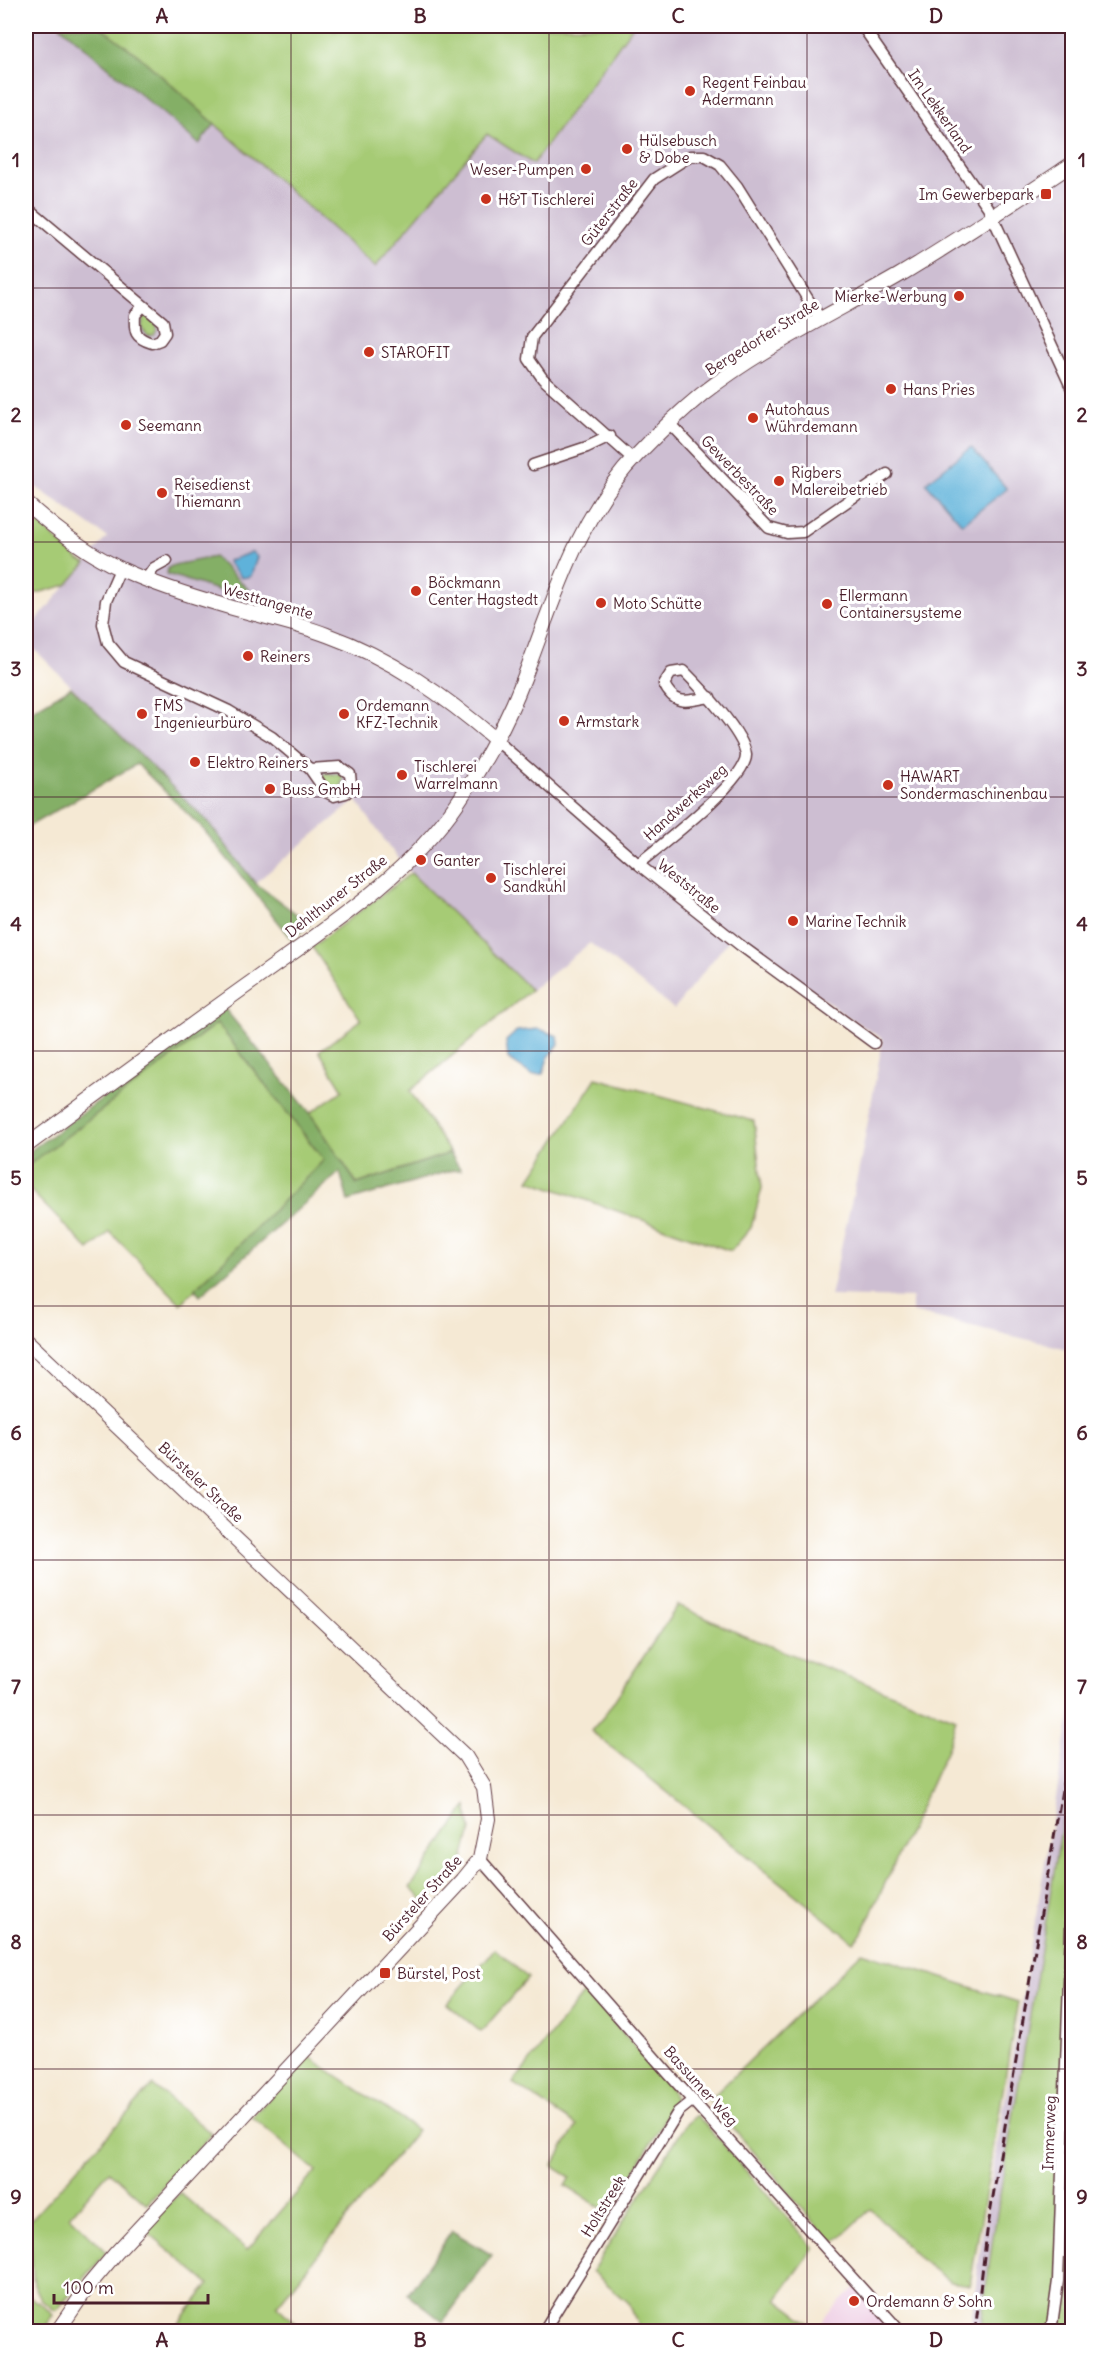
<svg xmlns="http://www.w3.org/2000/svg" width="1098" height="2357" font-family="Delius,sans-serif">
	<rect width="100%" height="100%" fill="#fff"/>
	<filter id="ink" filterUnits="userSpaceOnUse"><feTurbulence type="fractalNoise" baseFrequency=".0167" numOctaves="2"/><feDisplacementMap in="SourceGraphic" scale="12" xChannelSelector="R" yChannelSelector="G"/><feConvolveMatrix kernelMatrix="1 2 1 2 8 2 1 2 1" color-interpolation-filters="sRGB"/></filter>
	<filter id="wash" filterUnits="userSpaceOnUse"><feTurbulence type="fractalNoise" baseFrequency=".008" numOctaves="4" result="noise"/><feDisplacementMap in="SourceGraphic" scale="24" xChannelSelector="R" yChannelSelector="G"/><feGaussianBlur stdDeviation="1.35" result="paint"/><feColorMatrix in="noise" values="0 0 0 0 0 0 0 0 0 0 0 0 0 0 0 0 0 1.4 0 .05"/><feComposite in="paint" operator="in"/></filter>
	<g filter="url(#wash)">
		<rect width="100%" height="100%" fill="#f5e9d4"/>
		<path fill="#efd0e5" d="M855,2287L896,2332H817L826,2316Z"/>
		<path fill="#cdbed2" d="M26,26H60L199,144L215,124L375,267L487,134L534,164L633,26H1072V1350L912,1312V1298L830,1296L860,1164L883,1039L842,1013L736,931L674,1009L590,943L531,990L411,873L390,848L356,800L255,883L208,822L26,641V633L107,537L26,480Z
			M1072,1703V1764L993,2237L980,2331L970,2332L982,2235Z"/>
		<path fill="#a6cb75" stroke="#787550" stroke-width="1.5" d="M99,26H329L335,31L340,26H633L533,164L487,134L375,267L139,56Z
			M143,316C152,316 157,322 157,330L154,335L148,336L142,329Z
			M26,512L79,560L86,563L67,585L26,596Z
			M325,773L343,775L342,786L336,789L329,784L322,776Z
			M411,873L531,990L410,1091L450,1153L357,1184L310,1113L343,1090L319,1051L361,1020L312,947Z
			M217,1023L324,1160L181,1304L110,1232L89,1250L26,1186V1167Z
			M596,1078L754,1121L762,1188L751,1228L731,1251L529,1180Z
			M678,1605L740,1634L956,1719L948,1747L862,1933L854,1942L591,1731L604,1716Z
			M1072,1764V2331L980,2332L993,2237Z
			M467,1806L471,1830L462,1863L426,1903L410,1888Z
			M495,1949L528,1978L481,2032L447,2004Z
			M862,1952L1018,2002L970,2285L950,2282L915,2255L871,2209L833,2244L709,2100Z
			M586,1990L672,2090L675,2101L610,2213L565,2186L570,2177L552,2166L577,2126L513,2083Z
			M308,2056L417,2130L277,2306L299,2327L295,2331H173L209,2284L143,2229L180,2193L247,2250L316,2171L252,2117Z
			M153,2085L212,2134L147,2204L109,2171L70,2216L107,2252L56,2311L41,2300L34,2285L28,2223Z
			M697,2115L814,2248L777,2299L818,2330L817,2331H640L629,2303L592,2271L685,2125Z
			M26,2294L44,2306L53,2315L43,2331H26Z"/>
		<path fill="#84af66" stroke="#676748" stroke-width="1.5" d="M60,26H99L139,56L215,124L199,144Z
			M214,557L248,589L243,598L167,574L168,568L174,565Z
			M71,687L208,822L255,883L310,924L292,939L203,829L137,764L26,828V714Z
			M225,1009L310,1113L357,1184L450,1153L461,1170H453L348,1201L340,1172L200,1296L195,1289L324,1160L217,1023L26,1167V1158L31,1150Z
			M452,2231L492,2255L443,2322L408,2294Z"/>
		<path fill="#5eb2da" stroke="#546882" stroke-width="1.5" d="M971,447L1007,489L962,524L926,483Z
			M252,552L257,557L251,576L242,578L229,564L228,561Z
			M539,1029L558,1036L559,1044L548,1058L543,1074L532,1075L508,1059L506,1041L517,1031Z"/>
	</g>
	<g filter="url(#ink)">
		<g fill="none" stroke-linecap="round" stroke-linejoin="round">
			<g stroke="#643d44" stroke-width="13">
				<path id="minor" d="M859,26L865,30L988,207L1072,389
					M26,207L163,322L165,333L160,340L152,343C135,338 134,332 135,315L143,306
					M669,423L769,528L787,533L803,532L887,474
					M633,459L543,379L529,359L532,337L654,179L690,156H704L720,165L737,186L821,320
					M533,465L587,447L610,436
					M120,569L106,601L103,624L108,643L124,662L229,711L272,737L310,769L326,792L334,796L346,793L351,784L350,774L340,767L310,769
					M145,580L154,568L167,561
					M496,740L638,864L740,945L874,1043
					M638,864C659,847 747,780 746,755C744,733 700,687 684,671L671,673L664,684C675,707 688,701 710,697
					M480,1859L667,2072L901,2332
					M543,2332L678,2112L693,2100
					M1051,2332L1058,2281L1072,1900"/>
			</g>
			<g stroke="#643d44" stroke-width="16">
				<path id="tertiary" d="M26,503C54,528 88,554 123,570C156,585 191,596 226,606C259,616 294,622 327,635C391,658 445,696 496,740
					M26,1146C101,1091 177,1035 253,981C326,928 407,877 458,802C485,763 507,722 524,678C554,600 577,517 637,455C657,434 679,413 702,394C762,347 832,314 898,276C957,241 1015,202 1072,164
					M26,1340L465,1756L484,1787L488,1819L480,1859L463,1880L116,2253L89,2285L57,2332"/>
			</g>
			<use href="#minor" stroke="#fff" stroke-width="10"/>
			<use href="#tertiary" stroke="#fff" stroke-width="14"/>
			<path stroke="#4a1f2b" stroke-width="3" stroke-dasharray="9 4.5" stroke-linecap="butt" d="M975,2332L987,2232L1072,1731"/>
		</g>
	</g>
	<path fill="none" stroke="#4a1f2b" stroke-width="1.5" stroke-opacity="0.55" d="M291,26V2332M549,26V2332M807,26V2332M26,288H1072M26,542H1072M26,797H1072M26,1051H1072M26,1306H1072M26,1560H1072M26,1815H1072M26,2069H1072"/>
	<g fill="#c8321e" stroke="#fff" stroke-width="2">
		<circle cx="690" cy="91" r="6"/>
		<circle cx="627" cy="149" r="6"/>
		<circle cx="586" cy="169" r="6"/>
		<rect x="1040" y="188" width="12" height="12" rx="3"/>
		<circle cx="486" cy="199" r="6"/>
		<circle cx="959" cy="296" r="6"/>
		<circle cx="369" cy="352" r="6"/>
		<circle cx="891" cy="389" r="6"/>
		<circle cx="753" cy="418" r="6"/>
		<circle cx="126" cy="425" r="6"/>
		<circle cx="779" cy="481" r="6"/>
		<circle cx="162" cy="493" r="6"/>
		<circle cx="416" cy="591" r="6"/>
		<circle cx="601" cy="603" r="6"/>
		<circle cx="827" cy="604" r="6"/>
		<circle cx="248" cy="656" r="6"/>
		<circle cx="142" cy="714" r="6"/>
		<circle cx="344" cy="714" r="6"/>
		<circle cx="564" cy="721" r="6"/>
		<circle cx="195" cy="762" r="6"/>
		<circle cx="402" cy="775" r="6"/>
		<circle cx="888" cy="785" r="6"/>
		<circle cx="270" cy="789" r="6"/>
		<circle cx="421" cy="860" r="6"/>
		<circle cx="491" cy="878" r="6"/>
		<circle cx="793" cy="921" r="6"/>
		<rect x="379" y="1967" width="12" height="12" rx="3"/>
		<circle cx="854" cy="2301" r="6"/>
	</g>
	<g text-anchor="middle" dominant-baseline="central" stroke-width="6" stroke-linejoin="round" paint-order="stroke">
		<g font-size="15" fill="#4a1f2b" stroke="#fff" text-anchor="start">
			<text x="702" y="82">Regent Feinbau<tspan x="702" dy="17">Adermann</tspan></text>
			<text x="639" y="140">Hülsebusch<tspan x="639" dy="17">&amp; Dobe</tspan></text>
			<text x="574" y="169" text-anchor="end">Weser-Pumpen</text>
			<text x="1034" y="194" text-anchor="end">Im Gewerbepark</text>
			<text x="498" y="199">H&amp;T Tischlerei</text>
			<text x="947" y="296" text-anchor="end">Mierke-Werbung</text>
			<text x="381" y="352">STAROFIT</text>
			<text x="903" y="389">Hans Pries</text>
			<text x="765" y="409">Autohaus<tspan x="765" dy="17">Wührdemann</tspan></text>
			<text x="138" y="425">Seemann</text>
			<text x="791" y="472">Rigbers<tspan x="791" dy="17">Malereibetrieb</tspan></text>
			<text x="174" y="484">Reisedienst<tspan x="174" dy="17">Thiemann</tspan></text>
			<text x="428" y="582">Böckmann<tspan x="428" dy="17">Center Hagstedt</tspan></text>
			<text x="839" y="595">Ellermann<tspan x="839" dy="17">Containersysteme</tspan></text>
			<text x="613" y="603">Moto Schütte</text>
			<text x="260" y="656">Reiners</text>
			<text x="154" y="705">FMS<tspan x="154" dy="17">Ingenieurbüro</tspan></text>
			<text x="356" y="705">Ordemann<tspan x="356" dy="17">KFZ-Technik</tspan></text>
			<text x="576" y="721">Armstark</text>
			<text x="207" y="762">Elektro Reiners</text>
			<text x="414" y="766">Tischlerei<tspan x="414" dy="17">Warrelmann</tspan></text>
			<text x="900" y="776">HAWART<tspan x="900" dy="17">Sondermaschinenbau</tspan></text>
			<text x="282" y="789">Buss GmbH</text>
			<text x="433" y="860">Ganter</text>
			<text x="503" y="869">Tischlerei<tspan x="503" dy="17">Sandkuhl</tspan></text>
			<text x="805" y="921">Marine Technik</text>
			<text x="397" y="1973">Bürstel, Post</text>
			<text x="866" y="2301">Ordemann &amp; Sohn</text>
		</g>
		<g font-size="15" fill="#4a1f2b" stroke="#fff">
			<text transform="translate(940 111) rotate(55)">Im Lekkerland</text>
			<text transform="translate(609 212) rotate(-52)">Güterstraße</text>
			<text transform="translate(762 337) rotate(-32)">Bergedorfer Straße</text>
			<text transform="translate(740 475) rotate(46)">Gewerbestraße</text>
			<text transform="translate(268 601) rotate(16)">Westtangente</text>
			<text transform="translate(685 802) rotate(-42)">Handwerksweg</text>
			<text transform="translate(689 886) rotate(39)">Weststraße</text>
			<text transform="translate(336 896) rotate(-38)">Dehlthuner Straße</text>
			<text transform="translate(201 1482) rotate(43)">Bürsteler Straße</text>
			<text transform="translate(422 1898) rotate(-48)">Bürsteler Straße</text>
			<text transform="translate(701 2086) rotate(48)">Bassumer Weg</text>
			<text transform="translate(1049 2133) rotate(-88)">Immerweg</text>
			<text transform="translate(603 2206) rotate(-58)">Holtstreek</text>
		</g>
	</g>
	<rect width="1098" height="2357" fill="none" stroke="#fff" stroke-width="66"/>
	<path d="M54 2294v9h154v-9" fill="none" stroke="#4a1f2b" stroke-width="3"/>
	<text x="63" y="2294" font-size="18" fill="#4a1f2b" stroke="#ffffff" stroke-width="4.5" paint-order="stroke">100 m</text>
	<rect x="33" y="33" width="1032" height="2291" fill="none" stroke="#4a1f2b" stroke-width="2"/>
	<g font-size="20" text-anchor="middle" font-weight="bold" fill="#4a1f2b">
		<text x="162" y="23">A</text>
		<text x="420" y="23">B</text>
		<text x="678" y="23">C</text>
		<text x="936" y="23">D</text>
		<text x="16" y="167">1</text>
		<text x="1082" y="167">1</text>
		<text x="16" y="422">2</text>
		<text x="1082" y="422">2</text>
		<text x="16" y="676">3</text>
		<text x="1082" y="676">3</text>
		<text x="16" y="931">4</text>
		<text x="1082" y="931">4</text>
		<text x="16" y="1185">5</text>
		<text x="1082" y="1185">5</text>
		<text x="16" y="1440">6</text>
		<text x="1082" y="1440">6</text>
		<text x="16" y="1694">7</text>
		<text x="1082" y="1694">7</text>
		<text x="16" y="1949">8</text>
		<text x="1082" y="1949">8</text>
		<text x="16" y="2204">9</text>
		<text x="1082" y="2204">9</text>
		<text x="162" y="2347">A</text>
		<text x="420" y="2347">B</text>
		<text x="678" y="2347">C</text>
		<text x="936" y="2347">D</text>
	</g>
</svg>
